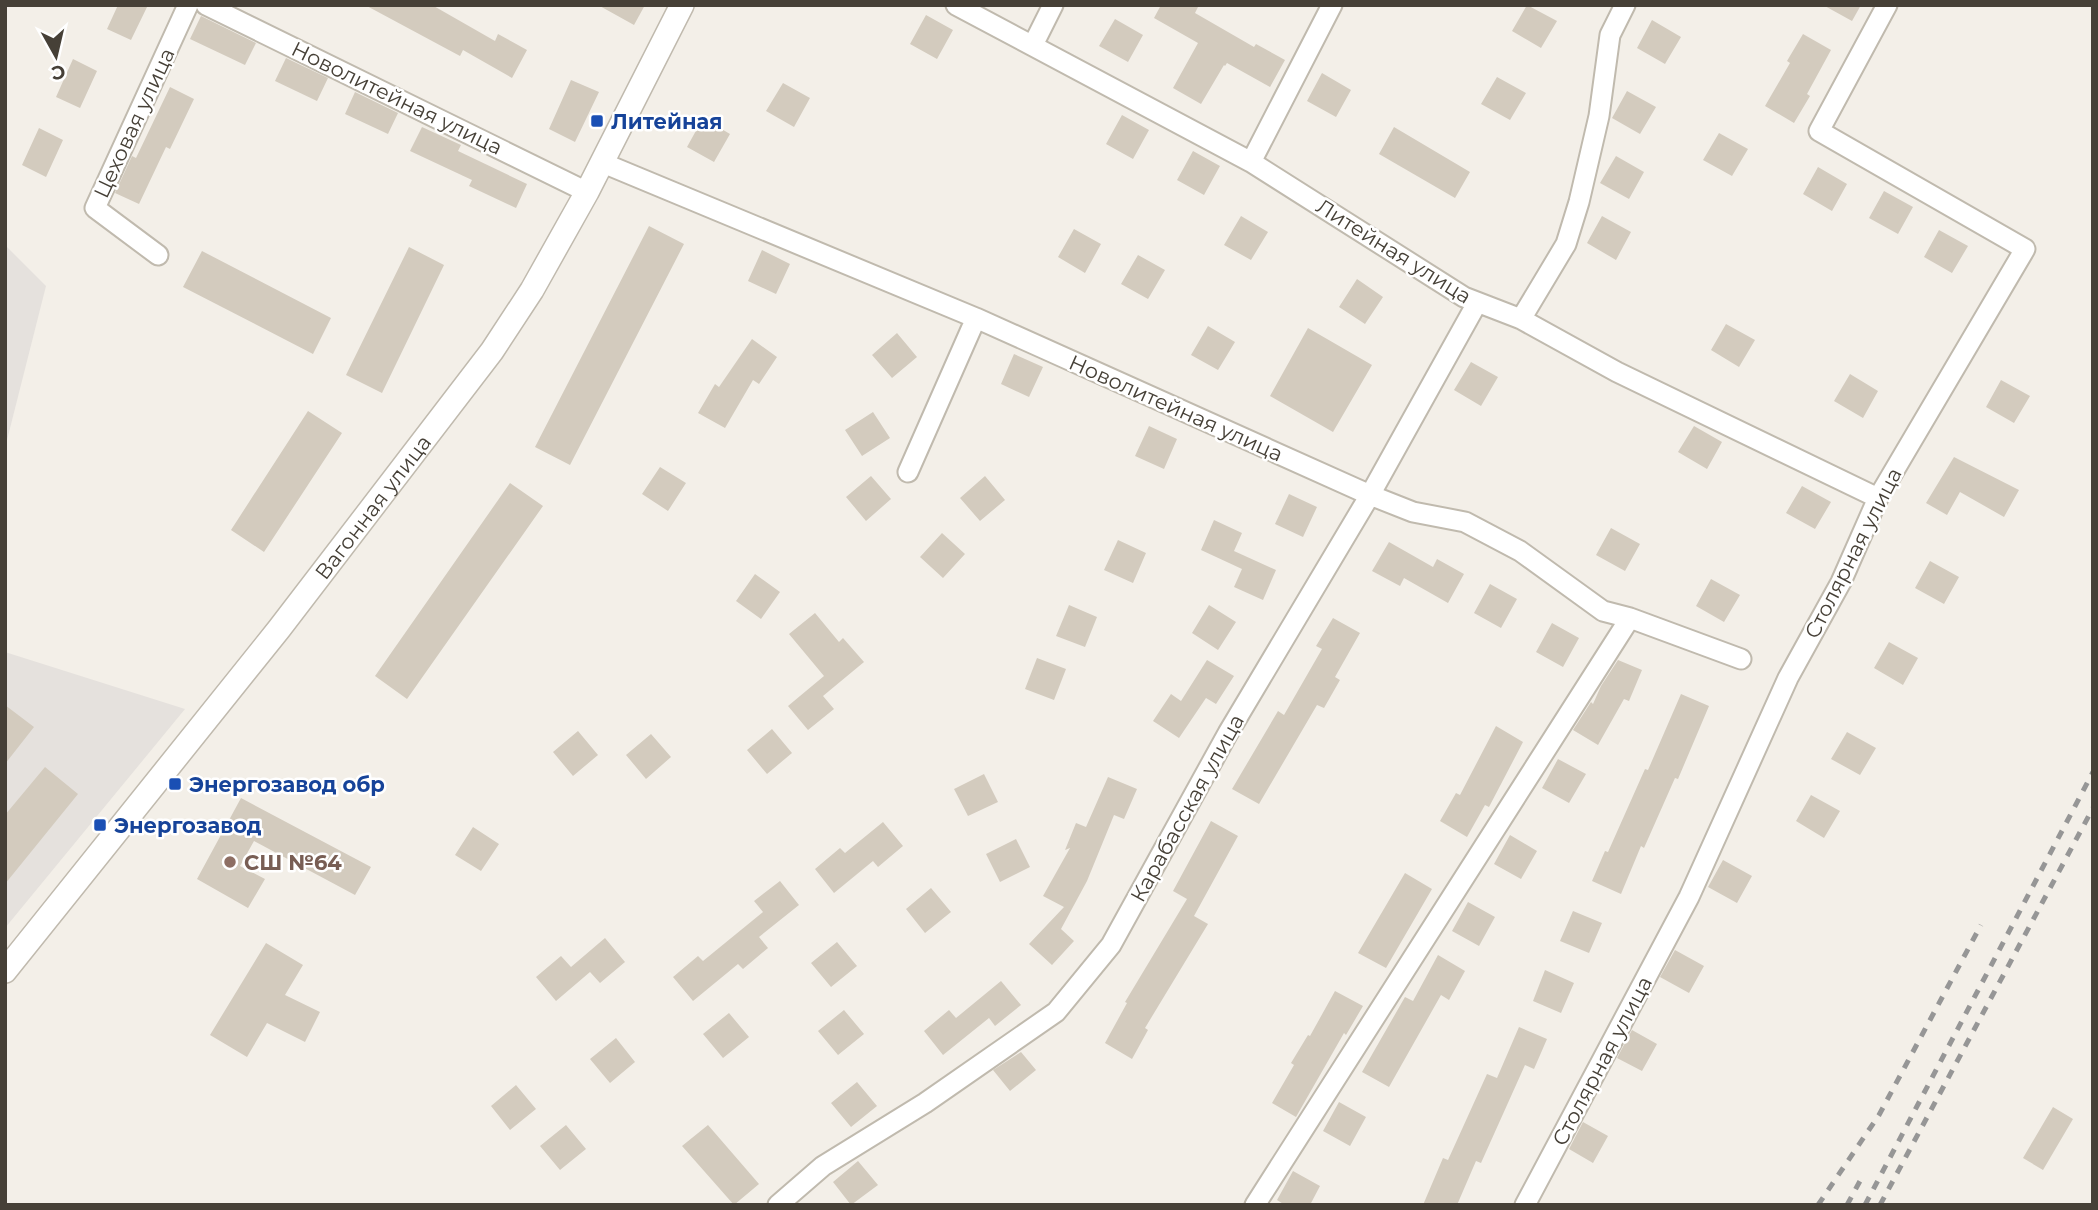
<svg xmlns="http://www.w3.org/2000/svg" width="2098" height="1210" font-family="Montserrat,sans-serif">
	<rect width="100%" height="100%" fill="#f3efe8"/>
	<path fill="#e5e1dd" d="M5,245L46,286L5,448Z
		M5,652L185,709L5,928Z"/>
	<path fill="#d3cbbe" d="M118,5H148L131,40L107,29Z
		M365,5H432L495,41L498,34L527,50L512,78L463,50L460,56Z
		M598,5H645L634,25Z
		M1161,5H1199L1195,13L1254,47L1256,44L1285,60L1270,87L1227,63L1225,66L1224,65L1201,104L1173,88L1198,43L1154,18Z
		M1527,5L1557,21L1541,48L1512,31Z
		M1823,5H1861L1852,21Z
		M926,15L953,30L937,59L910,44Z
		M201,16L256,43L245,65L190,39Z
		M1115,19L1143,35L1128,62L1099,46Z
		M1652,20L1681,37L1665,64L1637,48Z
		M1803,34L1831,50L1807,94L1810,96L1794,123L1765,106L1790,63L1787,61Z
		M286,58L328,78L317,101L275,81Z
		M73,59L97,71L80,108L56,97Z
		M1322,73L1351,90L1336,117L1307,101Z
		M1497,77L1526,93L1510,120L1481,104Z
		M571,80L599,92L575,142L549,129Z
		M783,83L810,98L794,127L766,111Z
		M170,87L194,99L170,149L166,147L139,204L115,193L132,156L136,158Z
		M1627,91L1656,107L1640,134L1612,118Z
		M355,92L398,113L388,134L345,114Z
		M1122,115L1149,130L1133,159L1106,144Z
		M703,118L730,134L714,162L687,147Z
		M422,127L461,145L458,151L527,184L516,208L469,186L472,180L410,151Z
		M1394,127L1470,172L1455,198L1379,154Z
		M39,128L63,140L46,177L22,165Z
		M1719,133L1748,149L1732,176L1703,160Z
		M1193,151L1220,166L1204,195L1177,180Z
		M1616,156L1644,172L1629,199L1600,183Z
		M1818,167L1847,184L1832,211L1803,194Z
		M1884,191L1913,207L1898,234L1869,218Z
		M1241,216L1268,232L1251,260L1224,245Z
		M1602,216L1631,232L1616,260L1587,243Z
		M649,226L684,244L570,465L535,447Z
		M1074,229L1101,244L1085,273L1058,257Z
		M1939,230L1968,246L1952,273L1924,257Z
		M409,247L444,265L382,393L346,375Z
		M762,250L790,264L776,294L748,281Z
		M202,251L331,318L313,354L183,287Z
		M1138,255L1165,270L1148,299L1121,284Z
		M1357,279L1383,297L1365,324L1339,307Z
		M1726,324L1755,340L1739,367L1711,350Z
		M1208,326L1235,342L1218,370L1191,355Z
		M1308,328L1372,365L1333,432L1270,396Z
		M897,333L917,357L892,378L872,355Z
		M752,339L777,357L759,384L753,380L725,428L698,413L715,384L719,387Z
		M1014,354L1043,367L1029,397L1001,384Z
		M1471,362L1498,377L1481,406L1454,390Z
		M1850,374L1878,391L1863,418L1834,401Z
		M2001,380L2030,396L2014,423L1986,407Z
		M308,411L342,433L264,552L231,530Z
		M873,412L890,438L862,456L845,430Z
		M1149,426L1177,439L1164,469L1135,456Z
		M1694,426L1722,442L1707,469L1678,452Z
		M1954,457L2019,490L2004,517L1960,492L1947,515L1926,503Z
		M660,467L686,483L668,511L642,494Z
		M871,476L891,499L866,521L846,497Z
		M985,476L1005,500L980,521L960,498Z
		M510,483L543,506L407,699L375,676Z
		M1802,486L1831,502L1815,529L1786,513Z
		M1289,494L1317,507L1303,537L1275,524Z
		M1214,520L1242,533L1234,551L1276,570L1263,600L1234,587L1242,569L1201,550Z
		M1611,528L1640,544L1625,571L1596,555Z
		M942,533L965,554L943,578L920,557Z
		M1118,540L1146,553L1133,583L1104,570Z
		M1389,542L1433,567L1437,559L1464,574L1448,603L1404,578L1400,586L1372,571Z
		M1930,561L1959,577L1944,604L1915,588Z
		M755,574L780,592L761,619L736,601Z
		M1711,579L1740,595L1724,622L1696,606Z
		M1490,584L1517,599L1501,628L1474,613Z
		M1069,605L1097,617L1085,647L1056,636Z
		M1209,605L1236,622L1218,650L1192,633Z
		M815,613L839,642L843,638L864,662L823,696L834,709L808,730L788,706L824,676L789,634Z
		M1333,618L1360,633L1335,677L1340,680L1324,708L1317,705L1259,804L1232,789L1278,711L1284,715L1322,649L1316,646Z
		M1552,623L1579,638L1563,667L1536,652Z
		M1889,642L1918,658L1903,685L1874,668Z
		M1037,658L1066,669L1054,700L1025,689Z
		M1207,660L1234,676L1216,704L1206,698L1179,738L1153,721L1171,694L1181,701Z
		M1618,660L1642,670L1629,701L1624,699L1598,745L1573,730L1591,702L1593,704L1601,686Z
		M1681,694L1709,706L1678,779L1675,778L1644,848L1641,846L1621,894L1592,881L1605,851L1608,852L1645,769L1648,770Z
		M5,705L34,727L5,764Z
		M1496,726L1523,742L1489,807L1485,805L1467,837L1440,821L1456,793L1460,795Z
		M772,729L792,753L767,774L747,750Z
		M578,731L598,755L573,776L553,752Z
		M1847,732L1876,748L1860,775L1831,759Z
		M651,734L671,757L646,779L626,755Z
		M1558,759L1586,774L1569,803L1542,788Z
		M45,767L78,794L5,884V815Z
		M984,774L998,802L968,816L954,789Z
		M1108,777L1137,789L1124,819L1114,815L1087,881L1061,929L1074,941L1052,965L1029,944L1064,907L1043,896L1070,848L1065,850L1076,823L1086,827Z
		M1811,795L1840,811L1824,838L1796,821Z
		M241,798L371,867L355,895L254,841L240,866L265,879L248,908L197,879Z
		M1211,821L1238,836L1194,916L1208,924L1145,1028L1148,1030L1132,1059L1105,1043L1127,1003L1125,1002L1187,899L1173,891Z
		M883,822L903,846L878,867L873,861L834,893L815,869L840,848L845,853Z
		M473,827L499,844L481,871L455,855Z
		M1510,835L1537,851L1521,879L1494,864Z
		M1016,839L1030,867L1000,882L986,854Z
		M1723,860L1752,876L1737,903L1708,887Z
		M1405,873L1432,889L1386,968L1358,953Z
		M780,881L799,905L759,937L768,948L743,969L738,964L693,1001L673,977L698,956L703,961L763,912L754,901Z
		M931,888L951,912L925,933L906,909Z
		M1468,902L1495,917L1479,946L1452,931Z
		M1573,911L1602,923L1589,953L1560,941Z
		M605,938L625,962L600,983L590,972L556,1001L536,977L561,956L571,967Z
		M837,942L857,966L831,987L811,963Z
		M266,943L303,965L285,995L320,1012L305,1042L267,1023L247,1057L210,1035Z
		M1675,950L1704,966L1689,993L1660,977Z
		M1438,955L1465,971L1449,1000L1441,995L1389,1087L1362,1072L1405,997L1413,1001Z
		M1545,970L1574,983L1561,1013L1533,1001Z
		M1001,981L1021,1005L995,1026L989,1018L943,1055L924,1031L949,1010L956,1018Z
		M1335,991L1363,1006L1346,1035L1344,1033L1296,1117L1272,1103L1294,1065L1291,1063L1308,1035L1310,1036Z
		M844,1010L864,1034L838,1055L818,1031Z
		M729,1013L749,1037L723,1058L703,1034Z
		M1519,1027L1547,1039L1534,1069L1525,1065L1481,1163L1476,1161L1457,1205H1423L1443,1158L1448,1160L1487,1074L1497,1078Z
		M1632,1030L1657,1044L1642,1071L1617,1058Z
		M616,1038L635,1062L610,1083L590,1059Z
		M1021,1052L1036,1070L1010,1091L993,1070Z
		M857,1082L877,1106L851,1127L831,1103Z
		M516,1085L536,1109L510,1130L491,1106Z
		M1339,1102L1366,1117L1350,1146L1323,1131Z
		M2053,1107L2073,1119L2043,1170L2023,1158Z
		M1583,1122L1608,1136L1593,1163L1569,1149Z
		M566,1125L586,1149L560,1170L540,1146Z
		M708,1125L759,1184L734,1205L682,1146Z
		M858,1161L878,1185L851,1205L833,1182Z
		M1293,1171L1320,1186L1310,1205H1285L1277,1200Z"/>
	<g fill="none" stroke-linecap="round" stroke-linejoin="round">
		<g stroke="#c0baae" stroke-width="23">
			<path id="minor" d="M206,5L587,192
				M956,5L1251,162L1464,297L1521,319L1617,372L1878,498
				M1033,45L1053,5
				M1251,162L1332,5
				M603,163L976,318L1370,495L1413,512L1465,522L1520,551L1603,611L1630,618L1741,659
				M158,255L95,208L188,5
				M1521,319L1566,244L1579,202L1599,116L1610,35L1625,5
				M908,472L976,318
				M778,1205L823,1166L925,1103L1056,1012L1111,945L1228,733L1370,495L1477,303
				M1255,1205L1630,618
				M1525,1205L1689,897L1788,678L1841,582L1878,498L2025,249L1819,131L1887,5"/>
		</g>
		<g stroke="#c0baae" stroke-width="26">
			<g id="tertiary">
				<path id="s1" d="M5,971L279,629L492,351L532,290L587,192L682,5"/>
			</g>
		</g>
		<use href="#minor" stroke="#fff" stroke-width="19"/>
		<use href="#tertiary" stroke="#fff" stroke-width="23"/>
		<path stroke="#969696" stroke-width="5" stroke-dasharray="9 9" stroke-linecap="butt" d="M1818,1205L1879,1115L1981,925
			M1847,1205L1860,1181
			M1865,1205L2093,772
			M1880,1205L2093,808"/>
	</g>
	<g fill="#1a4fb4" stroke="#fff" stroke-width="2.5">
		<rect x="590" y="114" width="14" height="14" rx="3.5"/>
		<rect x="168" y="777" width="14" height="14" rx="3.5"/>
		<rect x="93" y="818" width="14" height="14" rx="3.5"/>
	</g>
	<circle fill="#8d6e63" stroke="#fff" stroke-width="2.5" cx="230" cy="862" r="7"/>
	<g text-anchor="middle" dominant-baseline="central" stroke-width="5" stroke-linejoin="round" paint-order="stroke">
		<g font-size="21" fill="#464037" stroke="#fff">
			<text transform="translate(397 98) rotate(26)">Новолитейная улица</text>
			<text transform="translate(134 123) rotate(-65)">Цеховая улица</text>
			<text transform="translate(1394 251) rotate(32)">Литейная улица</text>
			<text transform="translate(1176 408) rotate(24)">Новолитейная улица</text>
			<text stroke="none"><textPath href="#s1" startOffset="592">Вагонная улица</textPath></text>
			<text transform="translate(1853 553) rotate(-63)">Столярная улица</text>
			<text transform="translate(1187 808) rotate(-61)">Карабасская улица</text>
			<text transform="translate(1602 1061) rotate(-62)">Столярная улица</text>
		</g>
		<g font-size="21" font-weight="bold" fill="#164399" stroke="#fff" text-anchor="start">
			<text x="611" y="121">Литейная</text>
			<text x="189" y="784">Энергозавод обр</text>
			<text x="114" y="825">Энергозавод</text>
		</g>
		<g font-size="21" font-weight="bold" fill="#785e54" stroke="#fff" text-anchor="start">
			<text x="244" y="862">СШ №64</text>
		</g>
	</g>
	<rect width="2098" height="1210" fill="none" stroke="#464037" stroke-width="14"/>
	<g transform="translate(56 56) rotate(172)" stroke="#ffffff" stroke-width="5" paint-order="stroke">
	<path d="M0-5L12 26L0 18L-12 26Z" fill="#464037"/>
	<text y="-10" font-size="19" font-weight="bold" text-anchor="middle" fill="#464037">С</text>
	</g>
</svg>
